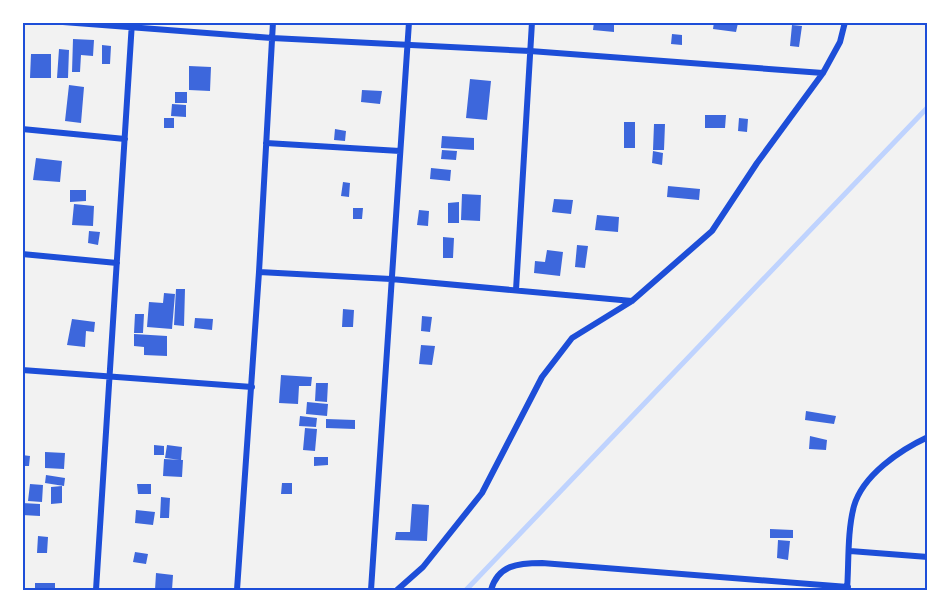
<svg xmlns="http://www.w3.org/2000/svg" width="950" height="613" font-family="Figtree,sans-serif">
	<rect width="100%" height="100%" fill="#f2f2f2"/>
	<g fill="none" stroke-linecap="round" stroke-linejoin="round">
		<path stroke="#bfd3fe" stroke-width="5" d="M466,590L928,107"/>
	</g>
	<path fill="#3d67dc" d="M594,22H614V32L593,30Z
		M714,22L738,23L736,32L713,29Z
		M792,25L802,26L799,47L790,46Z
		M672,34L682,35V45L671,44Z
		M73,39L94,40L93,56L81,55L80,72H72Z
		M102,45L111,46L110,64H102Z
		M59,49L69,50L68,78H57Z
		M31,54H51V78H30Z
		M189,66L211,67L210,91L189,90Z
		M470,79L491,81L487,120L466,118Z
		M69,85L84,87L81,123L65,121Z
		M362,90L382,91L380,104L361,102Z
		M175,92H187V103H175Z
		M172,104L186,105V117L171,116Z
		M705,115H726L725,128H705Z
		M164,118H174V128H164Z
		M739,118L748,119L747,132L738,131Z
		M624,122H635V148H624Z
		M654,124H665L664,150H653Z
		M335,129L346,131L345,141L334,140Z
		M442,136L474,138V150L441,148Z
		M442,150L457,151L456,160L441,159Z
		M653,151L663,153L662,165L652,163Z
		M36,158L62,161L60,182L33,180Z
		M431,168L451,170L450,181L430,179Z
		M343,182L350,183L349,197L341,196Z
		M668,186L700,189L699,200L667,197Z
		M70,190H86V201L70,202Z
		M462,194L481,195L480,221L461,220Z
		M554,199L573,200L571,214L552,212Z
		M459,202V223H448V203Z
		M74,204L94,206L93,226L72,225Z
		M353,208H363L362,219H353Z
		M419,210L429,211L428,226L417,225Z
		M597,215L619,217L618,232L595,230Z
		M89,231L100,232L98,245L88,243Z
		M443,237L454,238L453,258H443Z
		M577,245L588,246L585,268L575,267Z
		M547,250L563,252L560,276L534,273L535,261L545,262Z
		M176,289H185L184,326L174,325Z
		M164,293L175,294L172,329L147,327L149,302L163,303Z
		M343,309L354,310L353,327H342Z
		M135,314H144L143,333H134Z
		M422,316L432,317L430,332L421,331Z
		M195,318L213,319L212,330L194,328Z
		M72,319L95,322L94,332L86,331L85,347L67,345Z
		M134,334L167,336V356L144,355V347L134,346Z
		M421,345L435,346L432,365L419,364Z
		M281,375L312,377L311,386H299L298,404L279,403Z
		M316,383H328L327,402L315,401Z
		M307,402L328,404L327,416L306,414Z
		M806,411L836,416L834,424L805,420Z
		M300,416L317,418L316,427L299,426Z
		M326,419L355,420V429L326,428Z
		M305,428L317,429L315,451L303,450Z
		M810,436L827,440L826,450L809,449Z
		M154,445L164,446V455H154Z
		M167,445L182,447L181,460L165,458Z
		M45,452L65,453L64,469L45,468Z
		M22,455L30,456L29,466H22Z
		M314,457H328V465L314,466Z
		M164,459L183,460L182,477L163,476Z
		M46,475L65,478L64,486L45,483Z
		M282,483H292V494H281Z
		M30,484L43,485L42,502L28,501Z
		M137,484H151V494H138Z
		M62,486V503L51,504V487Z
		M161,497L170,498L169,518H160Z
		M22,503L40,504V516L22,515Z
		M412,504L429,505L427,541L395,540L396,532H410Z
		M136,510L155,512L153,525L135,523Z
		M770,529L793,530V538H770Z
		M38,536L48,537L47,553H37Z
		M778,540L790,541L788,560L777,558Z
		M135,552L148,554L146,564L133,562Z
		M156,573L173,575L172,590H155Z
		M35,583H55V590H35Z"/>
	<g fill="none" stroke-linecap="round" stroke-linejoin="round">
		<path stroke="#1d4ed8" stroke-width="6" d="M63,22L272,38L530,51L823,73
			M22,129L125,139
			M266,143L400,151
			M22,254L117,263
			M259,272L391,279L632,301
			M516,290L532,22
			M22,370L252,387
			M850,551L928,557
			M96,590L132,22
			M237,590L259,272L273,22
			M371,590L409,22
			M397,590L423,567L482,493L542,377L572,338L632,301L712,231L757,163L823,73L840,42L845,22
			M491,590C498,565 518,563 542,563L848,587
			M847,590C849,564 847,532 854,506C863,475 900,450 928,437"/>
	</g>
	<rect width="950" height="613" fill="none" stroke="#ffffff" stroke-width="48"/>
	<rect x="24" y="24" width="902" height="565" fill="none" stroke="#1d4ed8" stroke-width="2"/>
</svg>
